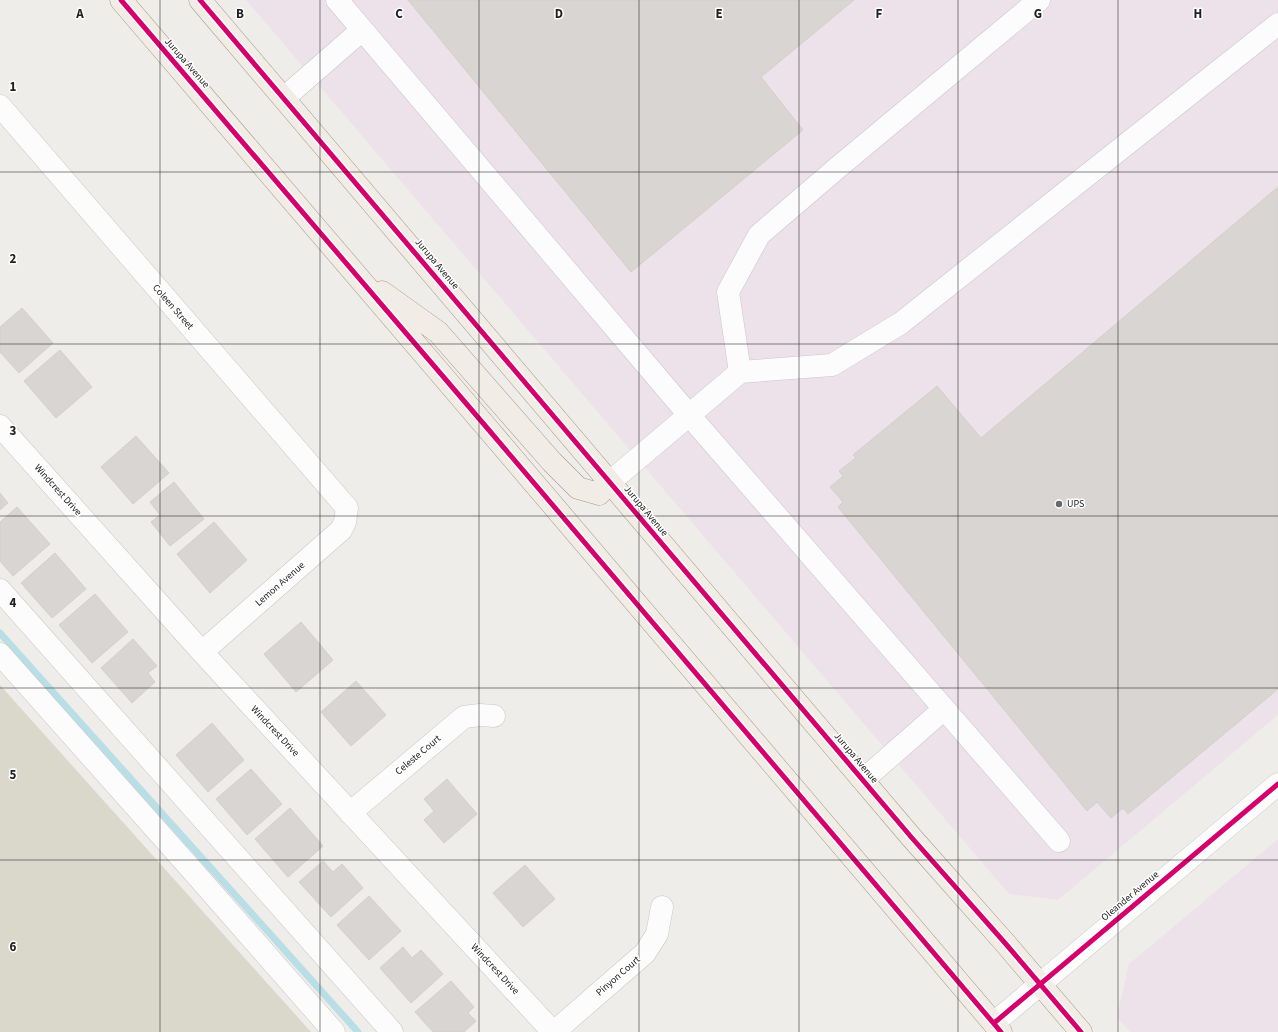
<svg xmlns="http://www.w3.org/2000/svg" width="1278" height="1032" font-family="'Source Sans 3',sans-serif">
	<rect width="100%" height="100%" fill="#efedea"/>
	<path fill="#ede2e9" d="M246,0H1278V715L1058,900L1009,894Z
		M1278,839V1032H1130L1117,1017L1129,964Z"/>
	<path fill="#dad8cb" d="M0,685L311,1032H0Z"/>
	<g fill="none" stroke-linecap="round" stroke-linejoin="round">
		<path stroke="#badee5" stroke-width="7" d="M0,633L358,1032"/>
	</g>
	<path fill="#d8d5d3" stroke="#d3cfcb" d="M408,0H854L761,77L803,130L631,272Z
		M1278,187V689L1128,814L1123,808L1111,818L1097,802L1087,811L838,507L843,502L830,487L843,476L839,471L856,458L853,455L937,386L981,438Z
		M22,308L53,343L19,373L0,352V327Z
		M60,350L92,387L56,418L24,381Z
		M136,436L169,473L133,504L101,467Z
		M174,482L204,519L170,546L151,522L160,515L150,502Z
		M0,493L8,503L0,510Z
		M17,507L50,544L13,576L0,561V522Z
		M214,522L247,560L210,593L177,554Z
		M55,553L86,589L52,618L21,583Z
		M95,594L128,632L92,663L59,625Z
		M301,622L333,660L296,692L264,654Z
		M133,639L157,666L148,673L155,682L132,703L101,668Z
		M356,681L386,715L351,746L321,712Z
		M212,723L244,760L208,792L176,755Z
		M251,769L282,804L247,835L216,799Z
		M447,779L477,814L444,843L424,820L434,811L424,799Z
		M290,808L323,846L288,877L255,839Z
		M323,861L333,872L342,864L363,888L331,917L299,882Z
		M525,865L555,899L523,927L493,893Z
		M369,896L401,931L369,960L337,925Z
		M403,947L412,958L421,950L443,974L411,1003L380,968Z
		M451,981L474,1007L468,1013L476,1021L464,1032H433L415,1012Z"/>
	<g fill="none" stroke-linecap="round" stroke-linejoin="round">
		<g stroke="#c8c7c6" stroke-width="23">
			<path id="minor" d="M337,0L689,415L1059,841
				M284,98L362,30
				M0,106L347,508L345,522L341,530L202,652
				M740,372L832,365L901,323L1278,24
				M0,426L202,652L553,1032
				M610,482L740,372L728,292L759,235L836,169L1039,0
				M0,590L392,1032
				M0,654L192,870L334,1032
				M863,780L944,709
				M350,813L464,717L480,715L494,716
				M994,1023L1278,784
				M554,1032L645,953L657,934L662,907"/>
		</g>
		<g stroke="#a69a86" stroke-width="23">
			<path id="major" d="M121,0L488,429L1001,1032
				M200,0L912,838L1005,943L1081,1032
				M382,292L438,332L552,462L578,488L599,494L610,482"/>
		</g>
		<use href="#minor" stroke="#fdfcfc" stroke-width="22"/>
		<use href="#major" stroke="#f2ece6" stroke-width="22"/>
		<g stroke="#fff" stroke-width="8">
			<path id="cycleway" d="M121,0L488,429L1001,1032
				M200,0L912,838L1005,943L1081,1032
				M994,1023L1278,784"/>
		</g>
		<use href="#cycleway" stroke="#d6006c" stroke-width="5"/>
	</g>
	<path fill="none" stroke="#212121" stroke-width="1" stroke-opacity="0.55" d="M160,0V1032M320,0V1032M479,0V1032M639,0V1032M799,0V1032M958,0V1032M1118,0V1032M0,172H1278M0,344H1278M0,516H1278M0,688H1278M0,860H1278"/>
	<circle fill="#696867" stroke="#fff" stroke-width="1.5" cx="1059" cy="504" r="4"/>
	<g text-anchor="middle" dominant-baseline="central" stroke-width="3" stroke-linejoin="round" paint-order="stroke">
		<g font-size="10" fill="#212121" stroke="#fff">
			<text transform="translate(187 63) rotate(49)">Jurupa Avenue</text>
			<text transform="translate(437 264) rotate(50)">Jurupa Avenue</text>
			<text transform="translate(173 307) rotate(49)">Coleen Street</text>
			<text transform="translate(58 490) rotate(48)">Windcrest Drive</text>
			<text transform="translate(646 511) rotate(50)">Jurupa Avenue</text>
			<text transform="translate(280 584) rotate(-41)">Lemon Avenue</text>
			<text transform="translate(275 731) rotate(47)">Windcrest Drive</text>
			<text transform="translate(418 755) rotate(-40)">Celeste Court</text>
			<text transform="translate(856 758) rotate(50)">Jurupa Avenue</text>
			<text transform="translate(1130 896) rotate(-40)">Oleander Avenue</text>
			<text transform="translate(495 969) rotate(47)">Windcrest Drive</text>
			<text transform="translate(618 976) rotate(-41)">Pinyon Court</text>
		</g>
		<g font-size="10" fill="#212121" stroke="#fff" text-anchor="start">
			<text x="1067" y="504">UPS</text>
		</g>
	</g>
	<g font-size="13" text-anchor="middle" font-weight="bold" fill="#212121" stroke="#fff" stroke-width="3" stroke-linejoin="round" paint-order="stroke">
		<text x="80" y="18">A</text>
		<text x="240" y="18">B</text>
		<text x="399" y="18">C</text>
		<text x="559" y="18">D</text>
		<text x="719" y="18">E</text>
		<text x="879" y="18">F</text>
		<text x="1038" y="18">G</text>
		<text x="1198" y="18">H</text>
		<text x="13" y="91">1</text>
		<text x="13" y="263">2</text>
		<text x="13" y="435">3</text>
		<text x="13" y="607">4</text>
		<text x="13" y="779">5</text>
		<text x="13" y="951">6</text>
	</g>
</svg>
